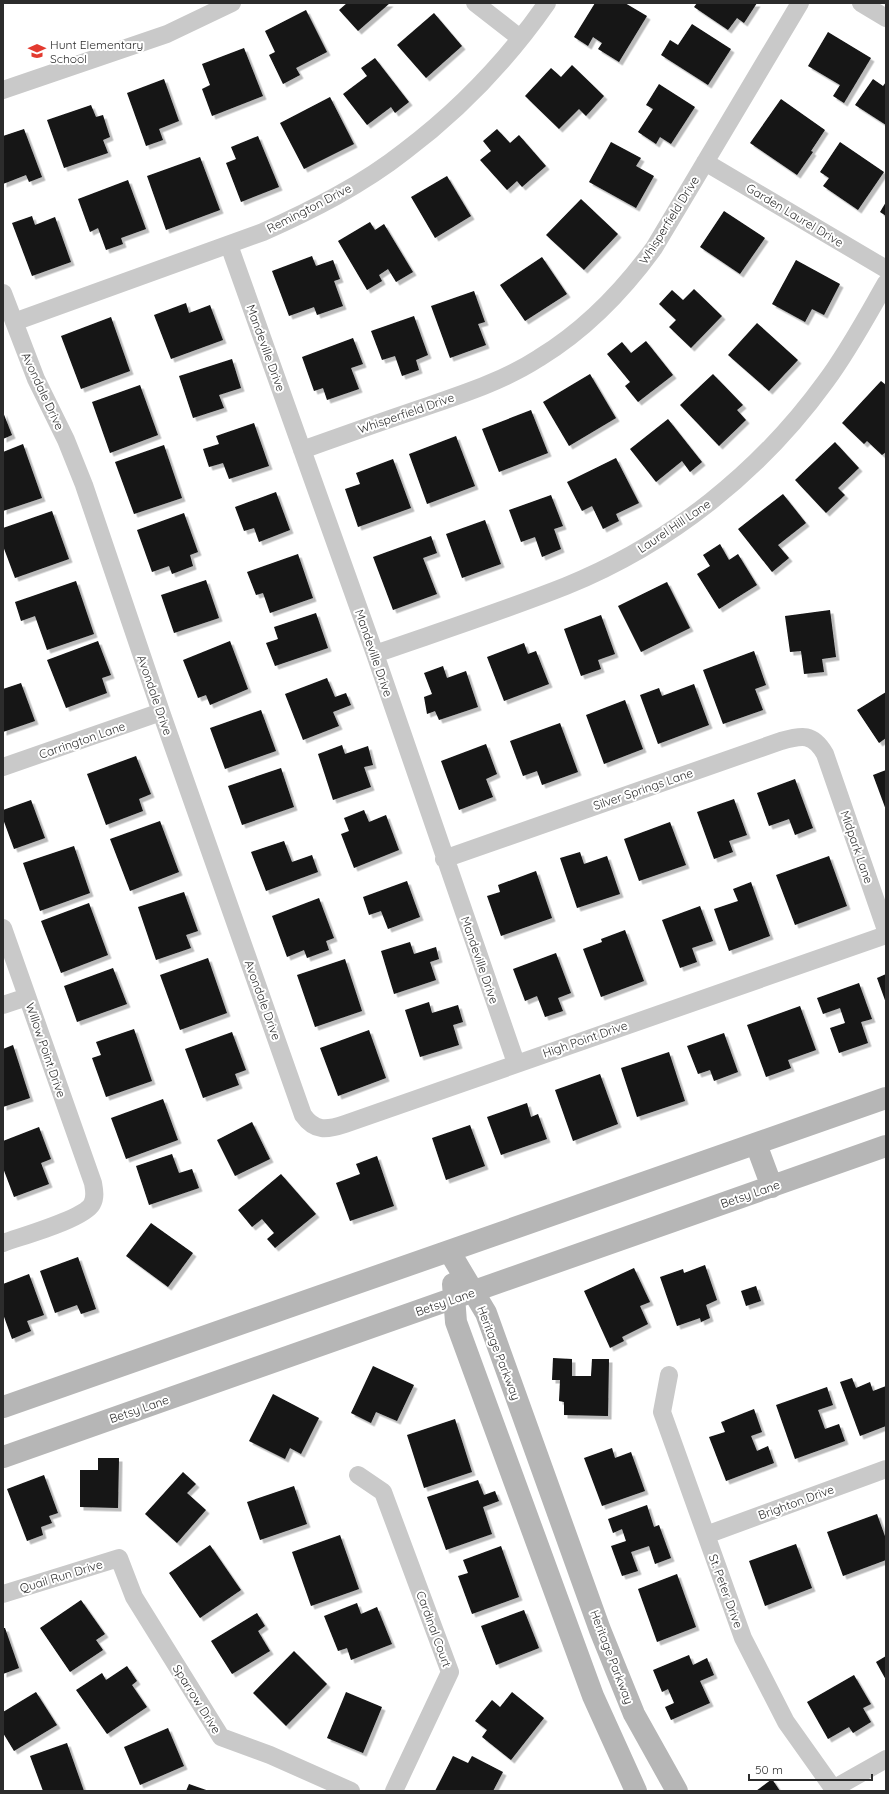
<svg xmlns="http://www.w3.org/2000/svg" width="889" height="1794" font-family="Quicksand,sans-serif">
	<defs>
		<filter id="shadow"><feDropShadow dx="3.5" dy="3.5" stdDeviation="0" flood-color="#0004"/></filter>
	</defs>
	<rect width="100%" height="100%" fill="#fff"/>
	<path fill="#131313" filter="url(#shadow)" d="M347,3H390L358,31L339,10Z
		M595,3H625L647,16L619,62L598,49L602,43L593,37L588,46L574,37Z
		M697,3H757L744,23L737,18L728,30L694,7Z
		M306,10L327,52L296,68L300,75L283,84L269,55L275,52L265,31Z
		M434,13L462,46L426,78L397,45Z
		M692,24L731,49L708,85L661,55L670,40L678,45Z
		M828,32L871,58L844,103L833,96L840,85L808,66Z
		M244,48L263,96L212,116L202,89L210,85L202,64Z
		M375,58L409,102L395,113L391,107L367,125L343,94L367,76L361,68Z
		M572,65L604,96L586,116L579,109L559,129L525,96L551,68L561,77Z
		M164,79L179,121L159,129L163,140L146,146L127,93Z
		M873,79L883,86L886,82V125L855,105Z
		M659,84L695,107L671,144L660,137L656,144L638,132L653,109L646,105Z
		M330,97L354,144L304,169L280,123Z
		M781,99L825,130L811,151L813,152L797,175L750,143Z
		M91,105L96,117L103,115L110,137L103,140L108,153L64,168L47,120Z
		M24,129L42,177L29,182L26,175L3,184V136Z
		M497,129L510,143L519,135L546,166L522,187L517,181L507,190L480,160L491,151L483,141Z
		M258,136L279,187L241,202L226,163L236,159L231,147Z
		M611,142L641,158L636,166L654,176L636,208L589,182Z
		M840,142L884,172L858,210L823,186L829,178L820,172Z
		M200,157L220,210L166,230L147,176Z
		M447,176L471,216L435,238L411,197Z
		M128,180L146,229L121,238L123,244L106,250L98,228L90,232L78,199Z
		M581,199L618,234L584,270L546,235Z
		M886,202V216L880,212Z
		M724,211L765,238L740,274L700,247Z
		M32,216L35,225L55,217L71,262L32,276L12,223Z
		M370,222L375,230L384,224L413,272L396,282L388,269L379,275L382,281L367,290L338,241Z
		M312,256L316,266L333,260L340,279L334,281L343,306L317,315L314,307L289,316L272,271Z
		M542,257L567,294L525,321L500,285Z
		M796,260L840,284L824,315L812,309L805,322L772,304Z
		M694,289L722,316L691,348L669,327L676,320L659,304L672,290L683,300Z
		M474,291L485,322L478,324L486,345L450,358L431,306Z
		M186,303L189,313L210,305L223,340L171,359L154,315Z
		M414,316L428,355L416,360L419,370L402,376L395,356L382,360L371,331Z
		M111,317L130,371L81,389L61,336Z
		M757,323L798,360L769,391L728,355Z
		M353,338L363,364L351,368L359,389L327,400L323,388L314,391L302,357Z
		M646,341L673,375L638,402L625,386L630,382L607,354L622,342L631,353Z
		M232,359L241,388L219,395L224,408L193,418L179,376Z
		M590,374L616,418L569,446L543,402Z
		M713,374L743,405L737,410L746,420L719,446L680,405Z
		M881,381L886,385V452L882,455L867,441L864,444L842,423Z
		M140,385L158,435L110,453L92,402Z
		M531,410L548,453L499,472L482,429Z
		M3,412L12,435L3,439Z
		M668,419L702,462L690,472L682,461L656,482L630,449Z
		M254,423L269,466L229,479L223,463L209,467L203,449L219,444L216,436Z
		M456,436L475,486L427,504L409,454Z
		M835,442L859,468L838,488L845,495L826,513L795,480Z
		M23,444L42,498L3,511V452Z
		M164,445L182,498L134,514L115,462Z
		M616,458L639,503L616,514L619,521L603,529L592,506L582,511L567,482Z
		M393,459L411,508L358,527L345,489L360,484L356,473Z
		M276,492L290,530L259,542L254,528L244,531L235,507Z
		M783,494L806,523L778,545L789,558L772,572L738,529Z
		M551,495L563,526L554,529L561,549L542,557L535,537L521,542L509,510Z
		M52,511L69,559L15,578L3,546V528Z
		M184,513L198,552L190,555L193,566L172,574L169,566L152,572L137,530Z
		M485,520L501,564L462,578L446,534Z
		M431,536L437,553L423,558L437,594L393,610L373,557Z
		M720,544L729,560L738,554L757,585L719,609L697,574L710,566L703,555Z
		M298,554L313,598L270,613L263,593L256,595L247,572Z
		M206,580L219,618L174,633L161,595Z
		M76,581L94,634L47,650L35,616L21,621L15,602Z
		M667,582L690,628L641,652L618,606Z
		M830,610L836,657L822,659L824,672L804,674L801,651L790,652L785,616Z
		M316,613L328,648L275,666L266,643L278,639L274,627Z
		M601,615L615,654L598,660L601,669L581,676L564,629Z
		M98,641L111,675L102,678L107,693L66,708L47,660Z
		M230,641L248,689L210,705L206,695L198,698L183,660Z
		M524,643L528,654L536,651L549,684L504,701L487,657Z
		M754,651L766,685L755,689L763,710L723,724L703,670Z
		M443,666L447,678L466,671L478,707L439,720L435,711L427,714L424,697L432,694L424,673Z
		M327,678L335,697L346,693L351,705L333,712L339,726L303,740L285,694Z
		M21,683L35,721L3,732V689Z
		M694,684L709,725L658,744L640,695L659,688L662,696Z
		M886,692V738L879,743L857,710Z
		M625,700L643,749L604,764L586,715Z
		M261,710L276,751L225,769L210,728Z
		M560,723L578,772L542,785L537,771L523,776L510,741Z
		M486,744L497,774L486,779L493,797L459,810L441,761Z
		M342,745L345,754L368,746L373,765L364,767L371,787L333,800L318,754Z
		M136,756L151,794L139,799L143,811L106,825L87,774Z
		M281,768L294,807L242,825L228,786Z
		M886,770V810L873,775Z
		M795,779L813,828L795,835L789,819L769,826L757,793Z
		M734,799L747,835L729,841L733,852L714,859L697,812Z
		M31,800L45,838L14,849L3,819V810Z
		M364,810L369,822L386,815L399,850L354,868L341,834L349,831L344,818Z
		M160,821L179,872L130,891L110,839Z
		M670,822L686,865L639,881L624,839Z
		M284,841L292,862L312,855L318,872L266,891L251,852Z
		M74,846L90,893L40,911L23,863Z
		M580,852L584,864L607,856L620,894L577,908L560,858Z
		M829,856L847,906L795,925L776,875Z
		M536,871L552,918L501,936L487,896L500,892L498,885Z
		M407,881L420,917L388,929L381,911L369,915L363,897Z
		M751,882L770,936L729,951L714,909L738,901L733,889Z
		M184,892L198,931L186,935L191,948L156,960L138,907Z
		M319,898L334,938L326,941L329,950L307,958L304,950L287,957L272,916Z
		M89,903L108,955L61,973L41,921Z
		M700,906L713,941L692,948L697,962L680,968L662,920Z
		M625,930L644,981L601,997L583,949L602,942L601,939Z
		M410,942L414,954L436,947L439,959L430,962L436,980L394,994L381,951Z
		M556,953L571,993L558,998L563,1011L545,1017L537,996L525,1001L513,969Z
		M208,958L227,1013L180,1030L160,975Z
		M345,959L362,1011L315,1027L297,975Z
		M113,968L127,1004L77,1022L64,986Z
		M886,974V1003L877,978Z
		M859,983L872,1019L861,1022L868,1043L839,1053L830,1028L845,1023L840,1008L823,1014L817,998Z
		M429,1002L432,1013L458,1005L463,1022L453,1025L459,1045L420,1057L405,1010Z
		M800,1006L816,1050L788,1060L791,1068L766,1077L747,1025Z
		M134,1029L152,1081L106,1097L92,1058L101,1055L96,1042Z
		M369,1030L386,1078L338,1096L320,1048Z
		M232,1032L246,1070L235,1074L239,1085L203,1098L185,1049Z
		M724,1033L738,1072L714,1081L710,1070L698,1074L687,1046Z
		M13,1045L30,1098L3,1107V1049Z
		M669,1052L685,1101L637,1117L621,1068Z
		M600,1074L618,1124L573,1141L555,1090Z
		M163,1099L178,1140L126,1159L111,1118Z
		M527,1103L531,1117L538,1114L547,1139L501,1155L487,1117Z
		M252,1122L270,1159L235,1176L217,1140Z
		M470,1125L485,1166L446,1180L432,1138Z
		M39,1127L51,1159L41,1163L49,1184L14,1197L3,1168V1141Z
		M172,1154L179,1173L192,1169L199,1188L149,1205L136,1166Z
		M377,1156L394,1206L350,1221L336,1183L360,1174L356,1164Z
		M281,1174L316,1214L275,1248L267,1239L274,1233L262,1219L252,1227L238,1210Z
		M151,1223L193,1253L168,1287L126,1256Z
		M78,1257L96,1309L81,1314L77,1305L55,1313L40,1271Z
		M705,1265L717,1300L706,1305L710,1318L701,1322L700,1318L677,1326L660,1277L683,1269L684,1273Z
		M634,1268L650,1302L640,1306L648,1324L622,1337L624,1341L610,1348L584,1291Z
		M29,1274L44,1315L27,1321L31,1331L12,1339L3,1314V1284Z
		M756,1286L761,1301L746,1306L741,1291Z
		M553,1358L572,1359V1376H591L592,1359H609L608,1416L564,1415V1402L559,1401L560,1380H552Z
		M373,1366L414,1385L397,1421L376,1412L371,1423L351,1413Z
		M852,1378L856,1388L870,1382L873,1391L886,1386V1426L860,1436L840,1382Z
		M827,1387L833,1405L818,1410L825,1429L839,1424L845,1441L795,1459L776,1405Z
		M273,1394L319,1418L301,1454L290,1448L285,1459L249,1441Z
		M754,1409L762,1432L751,1436L757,1451L768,1446L774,1463L726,1481L709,1437L725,1432L721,1422Z
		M455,1419L472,1472L424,1488L407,1435Z
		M612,1448L615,1458L631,1452L645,1491L602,1506L584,1458Z
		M98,1458H119L118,1508L80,1507V1470H98Z
		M183,1472L196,1484L187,1493L206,1510L177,1543L145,1514Z
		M44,1475L58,1513L49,1516L52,1523L41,1527L43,1535L27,1541L7,1489Z
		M478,1480L484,1495L495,1491L499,1501L483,1507L492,1534L446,1550L427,1497Z
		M294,1486L307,1524L260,1540L247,1502Z
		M647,1505L654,1527L659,1525L671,1558L655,1564L649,1546L631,1552L638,1571L622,1576L611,1546L626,1541L622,1529L613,1533L608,1519Z
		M877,1514L886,1539V1560L843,1576L827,1532Z
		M340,1535L359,1589L311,1606L292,1552Z
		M796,1544L812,1588L765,1606L749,1561Z
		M210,1545L241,1590L200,1618L169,1573Z
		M501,1546L519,1597L472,1614L458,1576L468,1573L463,1560Z
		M677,1574L696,1627L657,1642L638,1589Z
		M81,1600L105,1634L96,1640L103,1650L70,1672L40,1628Z
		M357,1603L361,1614L377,1607L392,1644L351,1660L347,1648L338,1651L324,1616Z
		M524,1610L539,1648L496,1665L481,1626Z
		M257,1613L265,1626L258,1631L270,1651L232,1674L211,1641Z
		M3,1628H5L19,1668L3,1674Z
		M294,1651L327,1684L286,1726L253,1693Z
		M689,1655L693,1665L707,1658L714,1675L700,1681L710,1703L671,1720L665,1707L674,1703L668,1689L662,1692L653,1670Z
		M886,1656V1680L876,1662Z
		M127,1666L137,1681L132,1685L147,1707L107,1734L76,1690L102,1673L106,1680Z
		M854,1675L871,1704L863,1708L871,1722L853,1733L849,1727L828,1739L807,1702Z
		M36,1692L57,1725L14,1751L3,1733V1712Z
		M346,1692L382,1707L363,1753L327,1738Z
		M512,1692L544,1718L511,1760L482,1737L487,1730L475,1721L492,1700L500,1707Z
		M168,1728L184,1766L140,1785L124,1747Z
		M67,1743L84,1791H43L30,1756Z
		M453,1756L468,1763L472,1756L503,1772L493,1791H435Z
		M772,1779L780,1791H756Z
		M189,1784L209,1791H186Z"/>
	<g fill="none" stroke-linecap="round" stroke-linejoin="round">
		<path stroke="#c9c9c9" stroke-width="18" d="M475,3L520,38
			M861,3L886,18
			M3,90L167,34L232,3
			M705,162L886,269
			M229,245L375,654L516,1063
			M3,293L36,379L66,440L84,485L161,712L303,1115C315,1132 327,1130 345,1124L886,935
			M14,322L263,232C312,210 362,185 405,151C459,110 508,59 547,3
			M302,450C344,435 386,420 428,406C466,393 505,380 539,358C585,330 622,292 654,248L800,3
			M375,654C438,632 503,611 566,586C670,544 761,471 826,381C849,350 867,316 886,283
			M3,767L161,712
			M444,859L781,741C802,735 813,733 825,754L886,930
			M3,928L93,1183C94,1189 96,1197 92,1204C84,1219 22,1236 3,1243
			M3,1005L27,997
			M669,1375L662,1412L743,1638L786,1722L835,1791
			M358,1475L383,1492L450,1672L394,1791
			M706,1535L886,1469
			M3,1594L119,1558L134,1597L221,1737L270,1755L351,1791
			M833,1789L886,1759"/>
		<path stroke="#b6b6b6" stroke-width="22" d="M756,1144L772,1187
			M449,1251L486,1313L600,1630L634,1714L677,1791
			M453,1284L456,1322L593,1696L636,1791
			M3,1407L886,1098
			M3,1457L886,1146"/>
	</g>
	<defs>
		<g id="school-bare" transform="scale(1.38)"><path d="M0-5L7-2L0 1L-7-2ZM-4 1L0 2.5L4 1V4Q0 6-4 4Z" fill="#e33a2f" stroke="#fff" stroke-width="2.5" paint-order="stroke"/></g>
	</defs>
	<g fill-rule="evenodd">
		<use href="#school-bare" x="37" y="51"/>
	</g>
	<g text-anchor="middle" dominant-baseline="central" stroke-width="4" stroke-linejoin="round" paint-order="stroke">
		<g font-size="12" fill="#2c2c2c" stroke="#fff" text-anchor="start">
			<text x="50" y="44">Hunt Elementary<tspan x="50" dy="14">School</tspan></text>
		</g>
		<g font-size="12" fill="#2c2c2c" stroke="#fff">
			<text transform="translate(309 208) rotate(-27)">Remington Drive</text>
			<text transform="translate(795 215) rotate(31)">Garden Laurel Drive</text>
			<text transform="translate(669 220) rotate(-58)">Whisperfield Drive</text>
			<text transform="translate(266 348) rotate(70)">Mandeville Drive</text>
			<text transform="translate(43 391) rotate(65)">Avondale Drive</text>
			<text transform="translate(406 413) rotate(-19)">Whisperfield Drive</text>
			<text transform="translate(674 526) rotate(-34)">Laurel Hill Lane</text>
			<text transform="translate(374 653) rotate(71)">Mandeville Drive</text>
			<text transform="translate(155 695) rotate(71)">Avondale Drive</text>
			<text transform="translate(82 740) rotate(-19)">Carrington Lane</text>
			<text transform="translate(643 789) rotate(-19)">Silver Springs Lane</text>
			<text transform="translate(857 847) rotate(71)">Midpark Lane</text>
			<text transform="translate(480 960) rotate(71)">Mandeville Drive</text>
			<text transform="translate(263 1000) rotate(70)">Avondale Drive</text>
			<text transform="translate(585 1039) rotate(-19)">High Point Drive</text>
			<text transform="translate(46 1050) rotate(71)">Willow Point Drive</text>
			<text transform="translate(750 1194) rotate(-19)">Betsy Lane</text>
			<text transform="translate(445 1302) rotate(-19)">Betsy Lane</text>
			<text transform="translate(499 1353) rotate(69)">Heritage Parkway</text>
			<text transform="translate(139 1409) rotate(-19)">Betsy Lane</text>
			<text transform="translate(796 1502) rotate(-20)">Brighton Drive</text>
			<text transform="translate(61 1576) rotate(-17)">Quail Run Drive</text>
			<text transform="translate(726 1591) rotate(70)">St. Peter Drive</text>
			<text transform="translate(434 1629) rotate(70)">Cardinal Court</text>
			<text transform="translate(612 1657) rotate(69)">Heritage Parkway</text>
			<text transform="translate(197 1699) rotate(58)">Sparrow Drive</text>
		</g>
	</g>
	<rect width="889" height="1794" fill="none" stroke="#2c2c2c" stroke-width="8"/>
	<path d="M749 1774v6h123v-6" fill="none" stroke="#2c2c2c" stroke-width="2"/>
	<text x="755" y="1774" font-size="12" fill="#2c2c2c" stroke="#ffffff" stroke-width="3" paint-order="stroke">50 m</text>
</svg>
